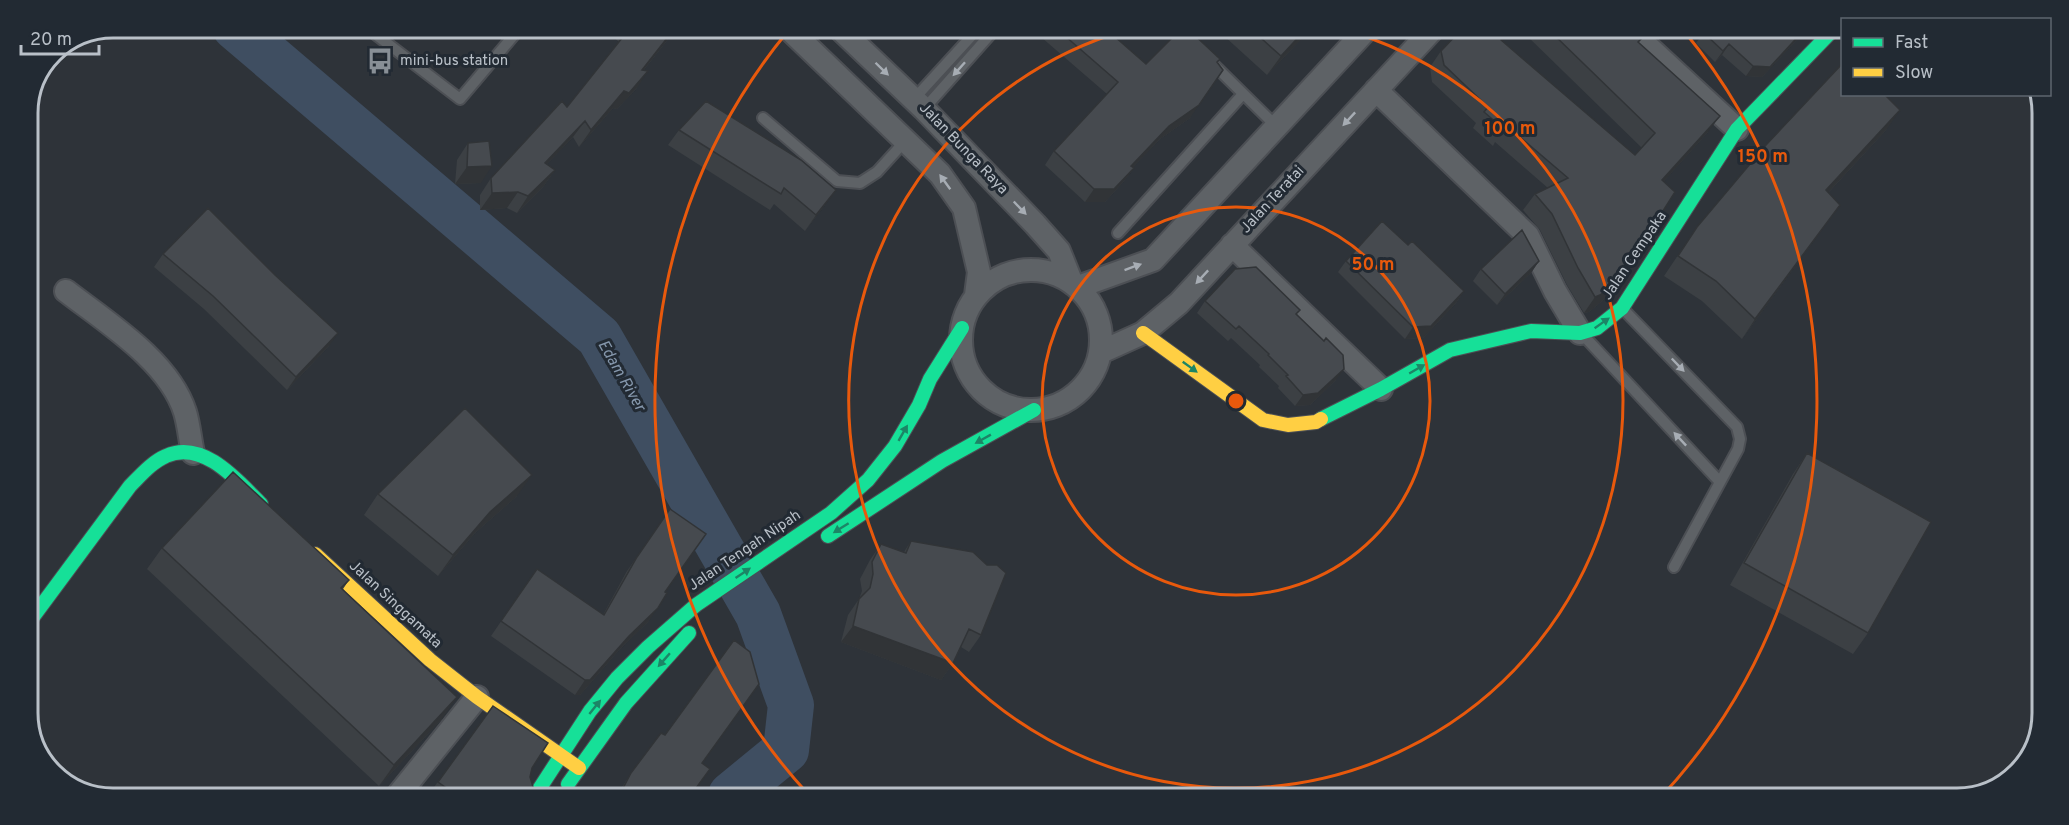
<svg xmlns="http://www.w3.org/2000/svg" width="2069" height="825" font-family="Overpass,sans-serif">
	<rect width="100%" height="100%" fill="#2e3339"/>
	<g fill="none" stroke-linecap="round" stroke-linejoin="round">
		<path stroke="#3f4e61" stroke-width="46" d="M235,27L599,337L758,614L791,705L786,750L731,795"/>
		<g stroke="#4c4f54" stroke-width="14">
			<path id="lane" d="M375,28V34L460,99L520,28
				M1212,63L1276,126
				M914,99L978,29
				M924,109L995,29
				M763,118L837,181L860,183L877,172L906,140
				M1118,233L1243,94
				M1625,311L1737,427L1740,439L1738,449L1674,567
				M1583,335L1720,482"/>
		</g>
		<g stroke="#4c4f54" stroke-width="26">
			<path id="street" d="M789,29L940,174L964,208L979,272L976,295
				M840,29L924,109L1035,224L1059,251L1071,281
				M1631,31L1737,129
				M1376,90L1528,236L1555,291L1580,333
				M1232,245L1381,389
				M961 340a70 70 0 1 1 140 0a70 70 0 1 1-140 0Z
				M1078,287L1153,260L1366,30
				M66,291C106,322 169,361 185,412C189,425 190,440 193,453
				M1101,352L1143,333L1179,303L1432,30
				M399,794L477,697"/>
		</g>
		<g stroke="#4c4f54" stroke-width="16">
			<path id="fast" d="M1321,419L1381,389L1450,350L1531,331L1580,333L1597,328L1622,308L1737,129L1832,31
				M828,536L942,461L1034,410
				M27,625L130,486C141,475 152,462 166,456C203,439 238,481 261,504
				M568,784L626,703L689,633
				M536,794L590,711L617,678L648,647L696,605L831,513L868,480L895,446L919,405L930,379L962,328"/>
		</g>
		<g stroke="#4c4f54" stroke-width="16">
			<path id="slow" d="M1143,333L1263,420L1288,425L1316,422L1321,419
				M315,554L430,660L477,697L579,768"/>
		</g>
		<use href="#lane" stroke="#5e6266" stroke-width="10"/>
		<use href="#street" stroke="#5e6266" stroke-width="22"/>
		<use href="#fast" stroke="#16e098" stroke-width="14"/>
		<use href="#slow" stroke="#ffcf43" stroke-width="14"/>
	</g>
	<path fill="#3c4044" d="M616,28H677L643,71L637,88L617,109L613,108L579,147L573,137L547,164L555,170L543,187L517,213L507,208L480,210V195L491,178L567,107L619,42L611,35Z
		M935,29H948L942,36Z
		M1046,29H1106L1146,64L1217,63L1190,118L1160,139L1133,167L1134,168L1124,181L1105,202H1085L1045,165L1054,151L1107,94L1041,37Z
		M1227,30H1310L1267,75L1223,35Z
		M1522,31H1632L1641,39L1638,43L1708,132L1663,182L1620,279L1608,296L1589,312L1584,313L1567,285L1540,230L1523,210L1535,194L1548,188L1495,142L1493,146L1473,128L1476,123L1432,82L1430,67L1441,51L1502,42L1635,155L1642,148Z
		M1689,31H1805L1762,77L1746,76L1722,55L1715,62L1696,43L1699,39Z
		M1887,129L1828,193L1840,205L1742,339L1702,301L1664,276L1697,227Z
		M679,130L825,205L805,231L774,204L770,210L668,145Z
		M468,143L481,183L455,184L457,160Z
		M1408,245L1464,291L1456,303L1423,338L1405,339L1338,272L1346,261Z
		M163,254L329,346L287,390L204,309L154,267Z
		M1539,261L1531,273L1497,305L1473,281L1481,269Z
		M1205,301L1297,314L1336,380L1310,405L1295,406L1278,388L1279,386L1259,367L1260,365L1231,338L1228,341L1197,313Z
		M1807,453L1868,633L1853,654L1730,585L1793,474Z
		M378,494L517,496L475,533L438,576L364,515Z
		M670,509L665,592L648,622L619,650L580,695H575L491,636L537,569L603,615L627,571Z
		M911,541L981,635L969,652L961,647L953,663L941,680L841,642L848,615L859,599L862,591L860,579L870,560L881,544L904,552Z
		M162,548L349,580L343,589L442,719L379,786L147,569Z
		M493,706L532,768L530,777L527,794H429Z
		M702,763L692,795H617L631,773Z"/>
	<path fill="#313437" d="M675,28H677L630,87L642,70Z
		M1305,30H1310L1267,75L1281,56Z
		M1509,30H1512L1489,56L1501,40Z
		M1803,31H1805L1762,77L1746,76L1753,66Z
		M1729,44L1722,55L1715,62L1723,51Z
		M648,71L637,88L617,109L613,108L579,147L591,130L624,91Z
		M1199,105L1190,118L1160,139L1122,179L1131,166L1169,126Z
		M1900,110L1887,129L1812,210L1826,190Z
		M1720,116L1708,132L1650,197L1662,180Z
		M585,121L573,137L533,179L545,163Z
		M492,166L481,183L455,184L467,167Z
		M1134,168L1124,181L1105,202H1085L1094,189Z
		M555,170L543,187L517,213L528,196Z
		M836,190L825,205L805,231L816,215Z
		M518,192L507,208L480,210L492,193Z
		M1840,205L1826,224L1742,339L1755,319Z
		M1539,261L1531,273L1497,305L1505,294Z
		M1620,279L1608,296L1589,312L1584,313L1595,297Z
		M1464,291L1456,303L1423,338L1405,339L1413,327Z
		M338,333L329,346L287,390L296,377Z
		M1344,369L1336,380L1310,405L1295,406L1303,395Z
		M532,475L517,496L475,533L438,576L453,555L490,512Z
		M658,608L648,622L619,650L580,695H575L585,680Z
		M853,626L953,663L941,680L841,642Z
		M457,697L442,719L379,786L394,765Z"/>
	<path fill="#464a4f" stroke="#313437" stroke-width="1.5" d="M630,28H675L642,70L648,71L629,93L624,91L591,130L585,121L545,163L555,170L528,196L518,192L492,193L491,178L562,101L567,107Z
		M1057,29H1106L1146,64L1180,30H1189L1220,59L1217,62L1223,70L1199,105L1169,126L1131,166L1134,168L1114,189H1094L1054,151L1118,82Z
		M1252,30H1305L1281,56Z
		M1461,30H1509L1501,40L1635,155L1655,133L1550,31H1632L1641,39L1638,42L1720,116L1662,180L1675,192L1620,279L1600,295L1595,297L1578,268L1552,214L1535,194L1568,178L1507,126L1504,129L1484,112L1488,107L1444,65L1441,51Z
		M1705,31H1803L1770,67L1753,66L1729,44L1723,51L1704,33Z
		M1842,64V94H1884L1900,110L1826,190L1840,205L1755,319L1716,281L1678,256L1697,227L1766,145Z
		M706,101L801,160L836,190L816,215L784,188L781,194L679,130Z
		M489,141L492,166L467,167L468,143Z
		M208,208L275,275L338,333L296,377L213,296L163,254Z
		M1382,221L1408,245L1412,241L1464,291L1431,326L1413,327L1346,261Z
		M1522,230L1539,261L1505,294L1481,269Z
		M1256,267L1300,310L1296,314L1324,341L1326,338L1343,355L1344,369L1318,393L1303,395L1286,376L1288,375L1268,355L1269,354L1239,326L1236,329L1205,301L1235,269Z
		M465,408L532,475L490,512L453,555L378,494Z
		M1807,453L1931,522L1868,633L1744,563Z
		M233,472L349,580L341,588L457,697L394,765L162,548Z
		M670,509L706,534L665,592L667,593L658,608L629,636L590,680H585L501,621L537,569L604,615L637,557Z
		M911,541L973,552L987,565H997L1006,573L981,635L969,629L953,663L853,626L859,599L870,588L873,574L872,562L881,544L906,553Z
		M734,640L750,652L759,684L702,763L710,769L691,795H618L621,792L631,773L661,733L665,735Z
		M493,706L548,743L532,768L530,777L533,787L527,794H455L438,782Z"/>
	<defs><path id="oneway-solid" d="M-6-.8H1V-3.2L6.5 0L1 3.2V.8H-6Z" transform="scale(1.5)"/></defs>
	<g fill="#a7adb4">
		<use href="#oneway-solid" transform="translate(882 69) rotate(44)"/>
		<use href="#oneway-solid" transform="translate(959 69) rotate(132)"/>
		<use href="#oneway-solid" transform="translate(1349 119) rotate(133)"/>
		<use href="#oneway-solid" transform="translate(945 182) rotate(-126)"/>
		<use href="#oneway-solid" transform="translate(1020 208) rotate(46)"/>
		<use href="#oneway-solid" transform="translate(1133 267) rotate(-20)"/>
		<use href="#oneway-solid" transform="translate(1202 277) rotate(133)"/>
		<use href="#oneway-solid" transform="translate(1678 365) rotate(46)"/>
		<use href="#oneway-solid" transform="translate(1680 439) rotate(-133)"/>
	</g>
	<g fill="#1c8566">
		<use href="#oneway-solid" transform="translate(1602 323) rotate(-35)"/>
		<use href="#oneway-solid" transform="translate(1190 367) rotate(36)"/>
		<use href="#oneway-solid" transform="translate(1417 369) rotate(-30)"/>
		<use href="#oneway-solid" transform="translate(903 433) rotate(-60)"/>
		<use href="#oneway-solid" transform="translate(983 439) rotate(151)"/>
		<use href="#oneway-solid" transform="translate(841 528) rotate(148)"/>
		<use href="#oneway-solid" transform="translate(743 573) rotate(-34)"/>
		<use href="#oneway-solid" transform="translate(664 660) rotate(131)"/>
		<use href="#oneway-solid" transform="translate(595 707) rotate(-51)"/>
	</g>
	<g fill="none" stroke="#e8590c" stroke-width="3">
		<circle cx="1236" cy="401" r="194"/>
		<path d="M1349 31A387 387 0 1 1 1126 30"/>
		<path d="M808 794A581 581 0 0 1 788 31M1684 31A581 581 0 0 1 1661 797"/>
	</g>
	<defs>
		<g id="bus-bare" transform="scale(2.07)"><path d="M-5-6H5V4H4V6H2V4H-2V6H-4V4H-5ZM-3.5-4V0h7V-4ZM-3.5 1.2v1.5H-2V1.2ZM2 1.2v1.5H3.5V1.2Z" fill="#888f96" stroke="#222a33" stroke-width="2.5" paint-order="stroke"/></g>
	</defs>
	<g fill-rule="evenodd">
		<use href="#bus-bare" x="380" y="61"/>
	</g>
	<g text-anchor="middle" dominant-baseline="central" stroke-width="6" stroke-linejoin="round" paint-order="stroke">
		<g font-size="15" fill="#b9c0c8" stroke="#222a33" text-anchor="start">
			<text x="400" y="61">mini-bus station</text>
		</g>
		<g font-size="15" fill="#b9c0c8" stroke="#222a33">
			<text transform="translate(963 149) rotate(46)">Jalan Bunga Raya</text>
			<text transform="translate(1273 200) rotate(-47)">Jalan Teratai</text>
			<text transform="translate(1635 256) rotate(-56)">Jalan Cempaka</text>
			<text transform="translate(745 551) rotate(-34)">Jalan Tengah Nipah</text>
			<text transform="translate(395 605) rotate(43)">Jalan Singgamata</text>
		</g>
		<g font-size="16" font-style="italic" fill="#8597ac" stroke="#222a33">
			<text transform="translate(621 376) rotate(60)">Edam River</text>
		</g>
	</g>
	<path d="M0 0H2069V825H0ZM113 38H1957A75 75 0 0 1 2032 113V713A75 75 0 0 1 1957 788H113A75 75 0 0 1 38 713V113A75 75 0 0 1 113 38Z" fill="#222a33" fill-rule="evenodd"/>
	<path fill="none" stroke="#b9c0c8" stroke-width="3" d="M113 38H1957A75 75 0 0 1 2032 113V713A75 75 0 0 1 1957 788H113A75 75 0 0 1 38 713V113A75 75 0 0 1 113 38Z"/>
	<circle cx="1236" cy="401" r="9" fill="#e8590c" stroke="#222a33" stroke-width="3"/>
	<g font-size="18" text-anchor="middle" font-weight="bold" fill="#e8590c" stroke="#222a33" stroke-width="6" stroke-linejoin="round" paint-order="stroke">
		<text x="1510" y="134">100 m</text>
		<text x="1763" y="162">150 m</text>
		<text x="1373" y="270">50 m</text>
	</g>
	<rect x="1841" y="18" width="210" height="78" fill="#222a33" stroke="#5e666f" stroke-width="1.5"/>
	<rect x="1853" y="38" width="30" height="9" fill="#16e098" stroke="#5e666f" stroke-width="1.5"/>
	<text x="1895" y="48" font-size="18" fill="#b9c0c8">Fast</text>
	<rect x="1853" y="68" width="30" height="9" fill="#ffcf43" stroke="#5e666f" stroke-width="1.5"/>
	<text x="1895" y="78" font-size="18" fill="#b9c0c8">Slow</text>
	<path d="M21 45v9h78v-9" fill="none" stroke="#b9c0c8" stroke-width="3"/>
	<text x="30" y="45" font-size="18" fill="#b9c0c8" stroke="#222a33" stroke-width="4.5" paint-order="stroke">20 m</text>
</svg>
